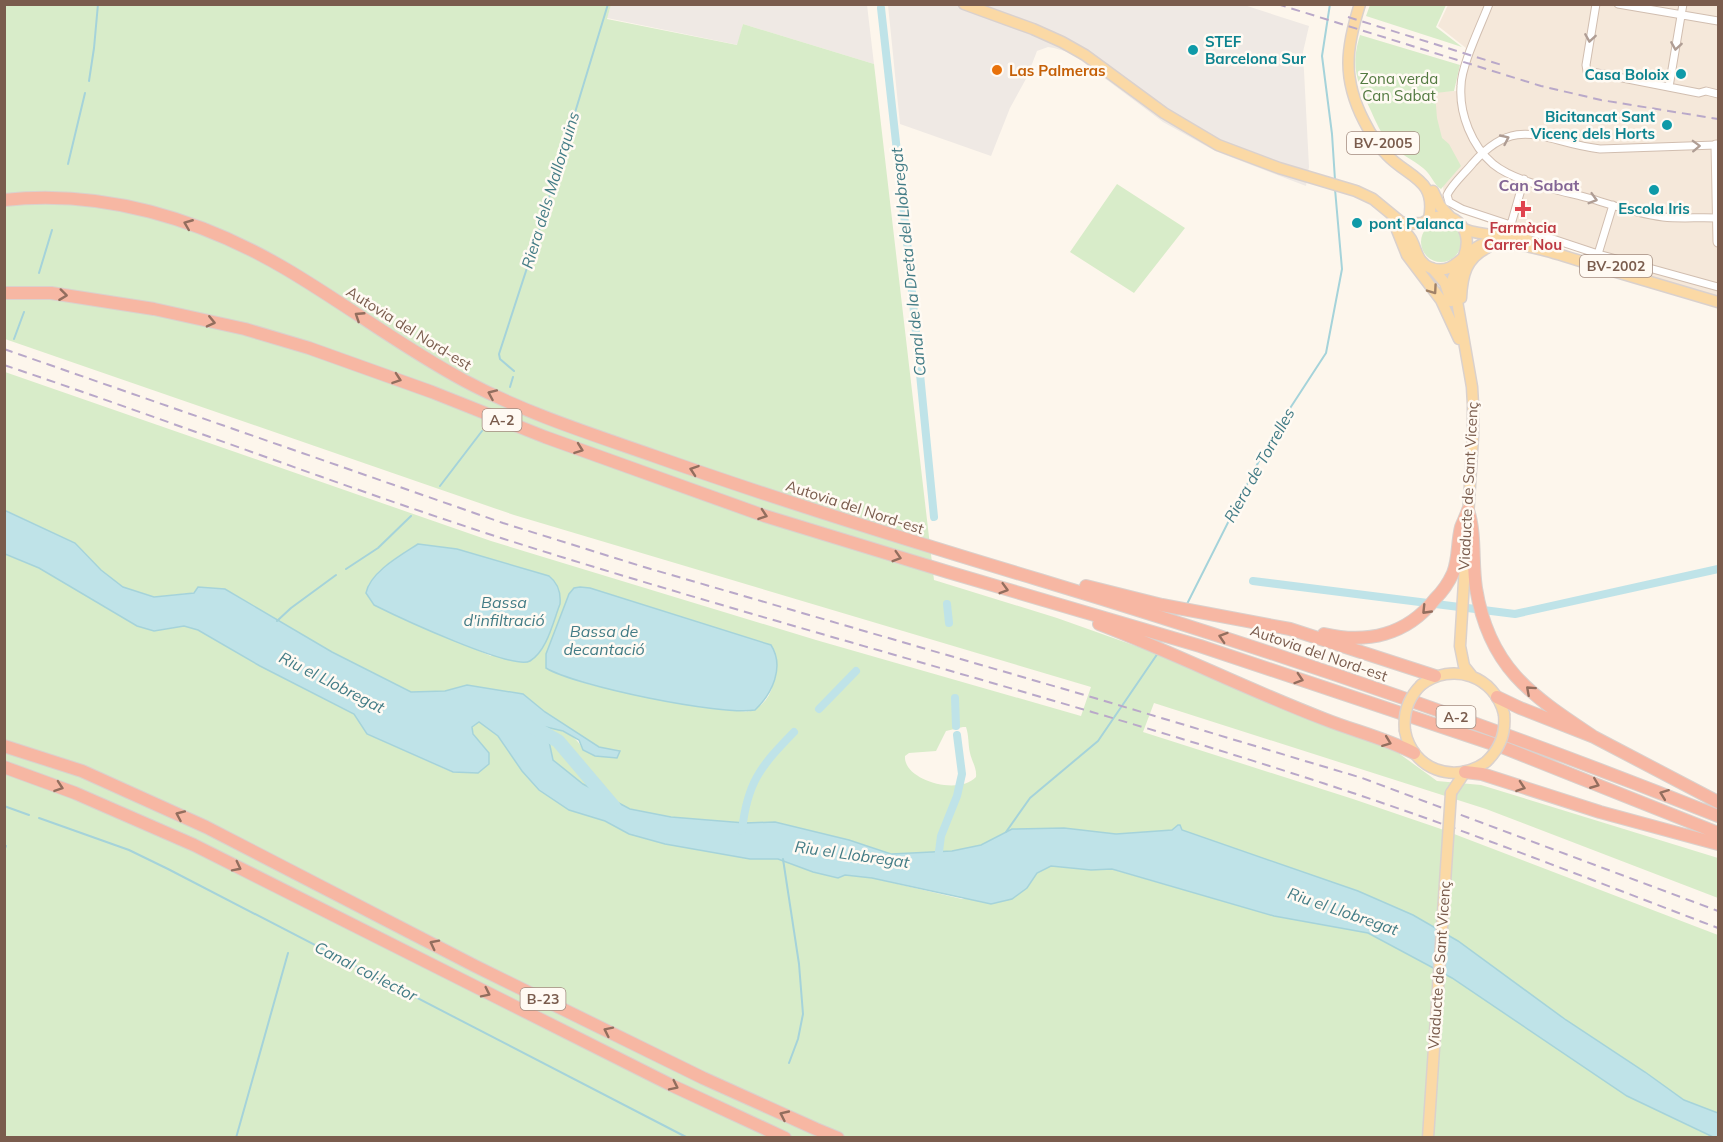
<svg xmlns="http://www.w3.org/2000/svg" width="1723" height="1142" font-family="Mulish,sans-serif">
	<rect width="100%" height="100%" fill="#fdf6ec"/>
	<path fill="#f5e8da" d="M1448,5H1718V303L1591,254L1494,225L1454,209L1444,199L1440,143L1429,92L1458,91L1466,48L1438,26Z"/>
	<path fill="#efe9e4" d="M1241,4L1309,26L1303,52L1309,167L1306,186L1215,151L1163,122L1071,53L1054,48L1048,47L1037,51L1027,77L1010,108L991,156L900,124L888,5Z
		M611,5H867L874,64L743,24L738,45L607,18Z"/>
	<path fill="#d8ecc9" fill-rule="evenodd" d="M5,5H611L607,19L737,45L743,24L874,64L934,580L1057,618L1178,661L1397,752L1437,781L1481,785L1718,858V898L1486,809L1154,703L1143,732L1353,799L1441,829L1718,935V1113L1684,1100L1645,1072L1566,1020L1458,941L1413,915L1358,891L1173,830L1116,834L1064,828L1012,829L981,845L952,851L891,854L849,840L775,822L745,823L671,817L630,809L583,784L553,760L546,726C562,731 576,734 583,750L619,751L599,747L545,712L523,694L467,685L445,691L411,692L332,652L225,589L154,597L123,587L101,570L75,543L5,510V372L491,541L816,640L1081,716L1091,687L514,515L5,339ZM418,544L457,549L549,576L491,656L391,613L374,605L366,593C370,571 400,556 418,544ZM580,587L590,588L675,615L775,651C776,673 776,702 750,711C738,715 586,687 573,679C563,674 554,662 546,654L569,594L574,588ZM963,727H966C969,736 968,744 970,753C972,762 977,768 976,777C958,796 903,780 905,756L909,753L936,751L946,731Z
		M1370,5H1446L1436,27L1462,47L1366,16Z
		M1360,35L1460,65L1454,91L1435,93L1437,118L1442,138L1449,144L1461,166L1441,189C1434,185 1431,174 1423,168C1412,159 1399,154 1389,143C1381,134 1376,122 1371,111C1357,81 1350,68 1360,35Z
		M1117,184L1185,228L1134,293L1070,252Z
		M1421 242a20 20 0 1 1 40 0a20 20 0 1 1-40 0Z
		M4,554L39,568L137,626L154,631L184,626L198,630L260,666L354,714L367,734L452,772L478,773L489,753L473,734L472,727L479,721L498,736L522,771L540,790L569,810L605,821L629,834L749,859H778L813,872L838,878L845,875L872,878L962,899L1027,888L1037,873L1051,866L1091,870L1111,869L1274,916L1368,933L1452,978L1627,1096L1713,1137H5Z"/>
	<path fill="#bfe3e8" stroke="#a5d3da" stroke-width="1.5" d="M4,510L75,543L101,570L123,587L154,597L194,593L198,587L225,589L332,652L411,692L445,691L467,685L523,694L545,712L599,747L620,751L617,758L595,756L583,750L579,740L563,731L546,727L553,760L583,784L630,809L671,817L745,823L775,822L849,840L891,854L952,851L981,845L1012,829L1064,828L1116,834L1172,830L1178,825H1180L1182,830L1358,891L1413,915L1458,941L1566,1020L1645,1072L1684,1100L1718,1113V1137H1713L1627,1096L1452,978L1368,933L1274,916L1112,869L1091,870L1051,866L1037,873L1027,888L1012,899L991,904L872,878L845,875L838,878L813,872L778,859H750L665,844L629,834L605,821L569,810L539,790L522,771L498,736L479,722L472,727L473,734L489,753V764L478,773L453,772L367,734L354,714L260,666L198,630L184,626L154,631L137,626L39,568L5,554Z
		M418,544L457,549L549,576C558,583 561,593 560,604C553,622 547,651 530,661C513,671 396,616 374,605L366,593C370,572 401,555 418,544Z
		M580,587L590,588L771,645C785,667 772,694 755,710C721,716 575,686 546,668V654L569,594L574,588Z"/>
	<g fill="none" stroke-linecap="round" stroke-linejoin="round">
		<path stroke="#a5d3da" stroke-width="2" d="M1330,4L1322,56L1332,134L1335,180
			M89,81L94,48L98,4
			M68,164L85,93
			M39,273L52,230
			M14,339L24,312
			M514,371L500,359L499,354L539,231L608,4
			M510,387L513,377
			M440,486L482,431
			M346,569L378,548L411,516
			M1187,604L1270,439L1326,353L1342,269L1335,189
			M277,621L291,608L336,575
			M4,806L29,815
			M39,818L129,850L168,869L688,1138
			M1006,832L1030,798L1098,741L1158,653
			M4,851L6,846
			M783,859L799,964L803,1014L798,1039L789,1063
			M236,1138L288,953"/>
		<path stroke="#bfe3e8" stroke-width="8" d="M881,8L907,241L934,517
			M1253,581L1515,614L1718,569
			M947,604L949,623
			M955,698L956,726
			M819,709L856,671
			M742,831C747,782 761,766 794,732
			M938,859L941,836L957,796L962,774L957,735"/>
		<path stroke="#bfe3e8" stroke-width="14" d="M533,727L558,741L614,807"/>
		<g stroke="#d1beb0" stroke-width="9">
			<path id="street" d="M1489,4C1481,25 1461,66 1461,86C1459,114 1472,146 1493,164C1516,183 1563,191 1592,199C1615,206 1638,214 1663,217C1681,219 1699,217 1717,218
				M1596,4L1586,65L1587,71L1699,93L1706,91L1718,94
				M1618,4L1718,21
				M1669,87L1683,4
				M1716,145L1600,149C1545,143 1518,112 1473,163C1465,173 1452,184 1447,195L1449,202L1462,209L1598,254L1718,287
				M1509,225L1512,221L1524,179
				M1598,254L1613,205"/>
		</g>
		<g stroke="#d6c0b0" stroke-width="11">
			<path id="secondary" d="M1718,145H1716L1718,242"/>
		</g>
		<g stroke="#dad1cd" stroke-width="13">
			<path id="primary" d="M964,4L1033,29L1062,42L1085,55L1164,113L1218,145L1279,168L1356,191L1373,199L1401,222L1407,224L1422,223
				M1360,4C1346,48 1342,78 1364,121C1370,133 1377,145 1387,155C1409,178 1437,179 1429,219
				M1433,191L1440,206L1451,218
				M1424,222C1451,205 1475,228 1464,256
				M1395,223C1401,228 1407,233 1411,239C1417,250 1417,263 1431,268C1460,278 1466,239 1499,242C1533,245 1564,256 1596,266C1637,278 1678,290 1718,302
				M1395,225L1407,255L1441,300L1459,339
				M1464,229C1483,237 1506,234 1528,240
				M1460,262L1453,278L1472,387L1473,405V436L1460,646L1464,666L1472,676
				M1432,268L1445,283L1451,301
				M1461,298C1462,276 1466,258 1487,248
				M1421,685C1452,661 1495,676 1504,714
				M1405,731C1412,769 1454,785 1486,762
				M1451,793L1465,772"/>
		</g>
		<g stroke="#dad1cd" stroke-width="14">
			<path id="highway" d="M4,200C103,189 201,219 286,269C347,305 403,348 465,381C525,413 591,434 654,456C781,501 910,541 1040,580C1269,649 1496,727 1718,816
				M4,293H51L154,309L245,329L309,348L432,392L545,437L765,516L948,572L1200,646L1502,747L1718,833
				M1468,510C1476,535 1472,562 1476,588C1489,668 1531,695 1594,737
				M1086,586L1162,605L1290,629L1435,676
				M1099,624C1175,653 1248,690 1324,719C1354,731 1385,738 1414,753
				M1324,634C1367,644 1407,635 1435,599C1442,592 1449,582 1453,573C1459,558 1457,542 1461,527C1463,522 1466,516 1468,510
				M1497,697L1520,708L1594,737L1718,802
				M4,746L82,771L206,827L475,966L703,1078L816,1129L838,1138
				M4,767L75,793L194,845L673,1086L785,1138
				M1465,772L1482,774L1600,812L1718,844"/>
		</g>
		<use href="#street" stroke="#fff" stroke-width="7"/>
		<use href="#secondary" stroke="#fff" stroke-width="9"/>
		<use href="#primary" stroke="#fbd9a5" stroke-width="10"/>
		<use href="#highway" stroke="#f7b7a3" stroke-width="12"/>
		<path stroke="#b9a8c9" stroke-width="2" stroke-dasharray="9 6" stroke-linecap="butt" d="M1277,4L1541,86L1601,100L1718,119
			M1348,17L1505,66
			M4,349L503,523L644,567L1088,696L1362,778L1718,911
			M4,365C171,421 334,484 501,538C784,628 1072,700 1353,793C1476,834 1597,882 1718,928"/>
		<g stroke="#dad1cd" stroke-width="13" stroke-linecap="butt">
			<path id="primary-bridge" d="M1405,731C1403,713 1408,698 1421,685
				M1486,762C1500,749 1506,733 1504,714
				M1428,1138L1451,793"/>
		</g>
		<use href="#primary-bridge" stroke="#fbd9a5" stroke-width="10"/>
	</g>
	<defs><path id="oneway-chevron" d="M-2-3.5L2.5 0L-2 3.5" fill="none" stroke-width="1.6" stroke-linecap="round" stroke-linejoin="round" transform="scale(1.5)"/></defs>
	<g stroke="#af9d94">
		<use href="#oneway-chevron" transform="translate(1590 38) rotate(99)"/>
		<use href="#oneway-chevron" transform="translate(1676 46) rotate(99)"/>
		<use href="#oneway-chevron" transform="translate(1505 139) rotate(-25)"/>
		<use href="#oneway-chevron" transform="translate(1696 146) rotate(-2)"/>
		<use href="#oneway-chevron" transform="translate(1593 199) rotate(16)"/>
	</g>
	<g stroke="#936e5e">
		<use href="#oneway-chevron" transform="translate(188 224) rotate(-158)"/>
		<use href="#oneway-chevron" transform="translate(63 295) rotate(7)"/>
		<use href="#oneway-chevron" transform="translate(359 316) rotate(-147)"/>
		<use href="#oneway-chevron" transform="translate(211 322) rotate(13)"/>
		<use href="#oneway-chevron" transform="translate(397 379) rotate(19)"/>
		<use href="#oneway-chevron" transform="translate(492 394) rotate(-156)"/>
		<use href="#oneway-chevron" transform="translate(579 449) rotate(20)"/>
		<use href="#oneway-chevron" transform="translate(694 470) rotate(-161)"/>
		<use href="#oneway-chevron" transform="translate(763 515) rotate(19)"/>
		<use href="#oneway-chevron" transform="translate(897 557) rotate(17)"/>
		<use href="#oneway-chevron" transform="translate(1004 589) rotate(16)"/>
		<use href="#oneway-chevron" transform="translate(1426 610) rotate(134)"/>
		<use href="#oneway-chevron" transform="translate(1223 637) rotate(-162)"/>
		<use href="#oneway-chevron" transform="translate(1299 679) rotate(18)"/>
		<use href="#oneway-chevron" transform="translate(1530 690) rotate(-138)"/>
		<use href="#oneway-chevron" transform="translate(1387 742) rotate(21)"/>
		<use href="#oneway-chevron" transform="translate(1595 784) rotate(22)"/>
		<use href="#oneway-chevron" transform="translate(59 787) rotate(19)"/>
		<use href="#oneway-chevron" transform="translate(1521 787) rotate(19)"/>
		<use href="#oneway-chevron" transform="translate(1664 794) rotate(-159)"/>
		<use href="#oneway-chevron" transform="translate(180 815) rotate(-156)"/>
		<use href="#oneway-chevron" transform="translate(237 867) rotate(27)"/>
		<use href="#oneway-chevron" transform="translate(434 944) rotate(-153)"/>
		<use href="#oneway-chevron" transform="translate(486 993) rotate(26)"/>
		<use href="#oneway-chevron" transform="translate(608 1031) rotate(-154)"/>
		<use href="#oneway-chevron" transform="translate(674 1086) rotate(26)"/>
		<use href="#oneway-chevron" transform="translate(784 1115) rotate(-155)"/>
	</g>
	<use stroke="#a18267" href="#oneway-chevron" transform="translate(1433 290) rotate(55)"/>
	<g fill="#0f9aa8" stroke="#fffaf3" stroke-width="2">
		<circle cx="1193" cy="50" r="6"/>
		<circle cx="1681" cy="74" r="6"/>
		<circle cx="1667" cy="125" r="6"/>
		<circle cx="1654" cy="190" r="6"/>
		<circle cx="1357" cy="223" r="6"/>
	</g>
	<circle fill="#e8710a" stroke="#fffaf3" stroke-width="2" cx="997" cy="70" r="6"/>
	<path fill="#e0444e" stroke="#fffaf3" stroke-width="2" d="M1520 200h6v6h6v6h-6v6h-6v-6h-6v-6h6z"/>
	<g text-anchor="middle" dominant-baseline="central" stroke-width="5" stroke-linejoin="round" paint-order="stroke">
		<g fill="#fffaf3" stroke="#a28b7f" stroke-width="1.5">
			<rect x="1347" y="132" width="72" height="22" rx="4.5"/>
			<rect x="1580" y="255" width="72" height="22" rx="4.5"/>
			<rect x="482.5" y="409" width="39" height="22" rx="4.5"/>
			<rect x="1436.5" y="706" width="39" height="22" rx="4.5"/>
			<rect x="520.5" y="988" width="45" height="22" rx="4.5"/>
		</g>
		<g font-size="14" font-weight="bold" fill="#7a5c4d">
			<text x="1383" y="143">BV-2005</text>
			<text x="1616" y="266">BV-2002</text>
			<text x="502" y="420">A-2</text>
			<text x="1456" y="717">A-2</text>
			<text x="543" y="999">B-23</text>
		</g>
		<g font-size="15" font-weight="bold" fill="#0d838f" stroke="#fffaf3" text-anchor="start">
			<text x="1205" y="41">STEF<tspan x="1205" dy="17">Barcelona Sur</tspan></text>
			<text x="1669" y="74" text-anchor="end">Casa Boloix</text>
			<text x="1655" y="116" text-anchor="end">Bicitancat Sant<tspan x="1655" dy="17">Vicenç dels Horts</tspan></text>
			<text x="1654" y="208" text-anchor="middle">Escola Iris</text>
			<text x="1369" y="223">pont Palanca</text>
		</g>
		<g font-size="15" font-weight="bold" fill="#c56008" stroke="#fffaf3" text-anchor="start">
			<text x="1009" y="70">Las Palmeras</text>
		</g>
		<g font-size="15" fill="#537a41" stroke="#fffaf3">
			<text x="1399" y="78">Zona verda<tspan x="1399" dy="17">Can Sabat</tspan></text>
		</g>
		<g font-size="15" font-weight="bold" fill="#be3a42" stroke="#fffaf3">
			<text x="1523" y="227">Farmàcia<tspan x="1523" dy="17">Carrer Nou</tspan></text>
		</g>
		<g font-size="15" fill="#7a5c4d" stroke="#fffaf3">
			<text transform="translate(409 328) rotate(32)">Autovia del Nord-est</text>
			<text transform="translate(1468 486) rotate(-87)">Viaducte de Sant Vicenç</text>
			<text transform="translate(855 507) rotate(18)">Autovia del Nord-est</text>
			<text transform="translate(1319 653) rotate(19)">Autovia del Nord-est</text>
			<text transform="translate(1439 965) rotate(-86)">Viaducte de Sant Vicenç</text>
		</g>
		<g font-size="16" font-weight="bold" fill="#846695" stroke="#fffaf3">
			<text x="1539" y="185">Can Sabat</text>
		</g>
		<g font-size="16" font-style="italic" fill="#437c86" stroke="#fffaf3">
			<text transform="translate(550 190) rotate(-73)">Riera dels Mallorquins</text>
			<text transform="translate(908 262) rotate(-96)">Canal de la Dreta del Llobregat</text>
			<text transform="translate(1259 465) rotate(-61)">Riera de Torrelles</text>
			<text x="504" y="602">Bassa<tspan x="504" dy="18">d'infiltració</tspan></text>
			<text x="604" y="631">Bassa de<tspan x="604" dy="18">decantació</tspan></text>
			<text transform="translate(332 682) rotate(27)">Riu el Llobregat</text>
			<text transform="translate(852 854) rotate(8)">Riu el Llobregat</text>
			<text transform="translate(1343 911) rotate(19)">Riu el Llobregat</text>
			<text transform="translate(366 971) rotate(27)">Canal col·lector</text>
		</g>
	</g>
	<rect width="1723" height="1142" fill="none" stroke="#7a5c4d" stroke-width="12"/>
</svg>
